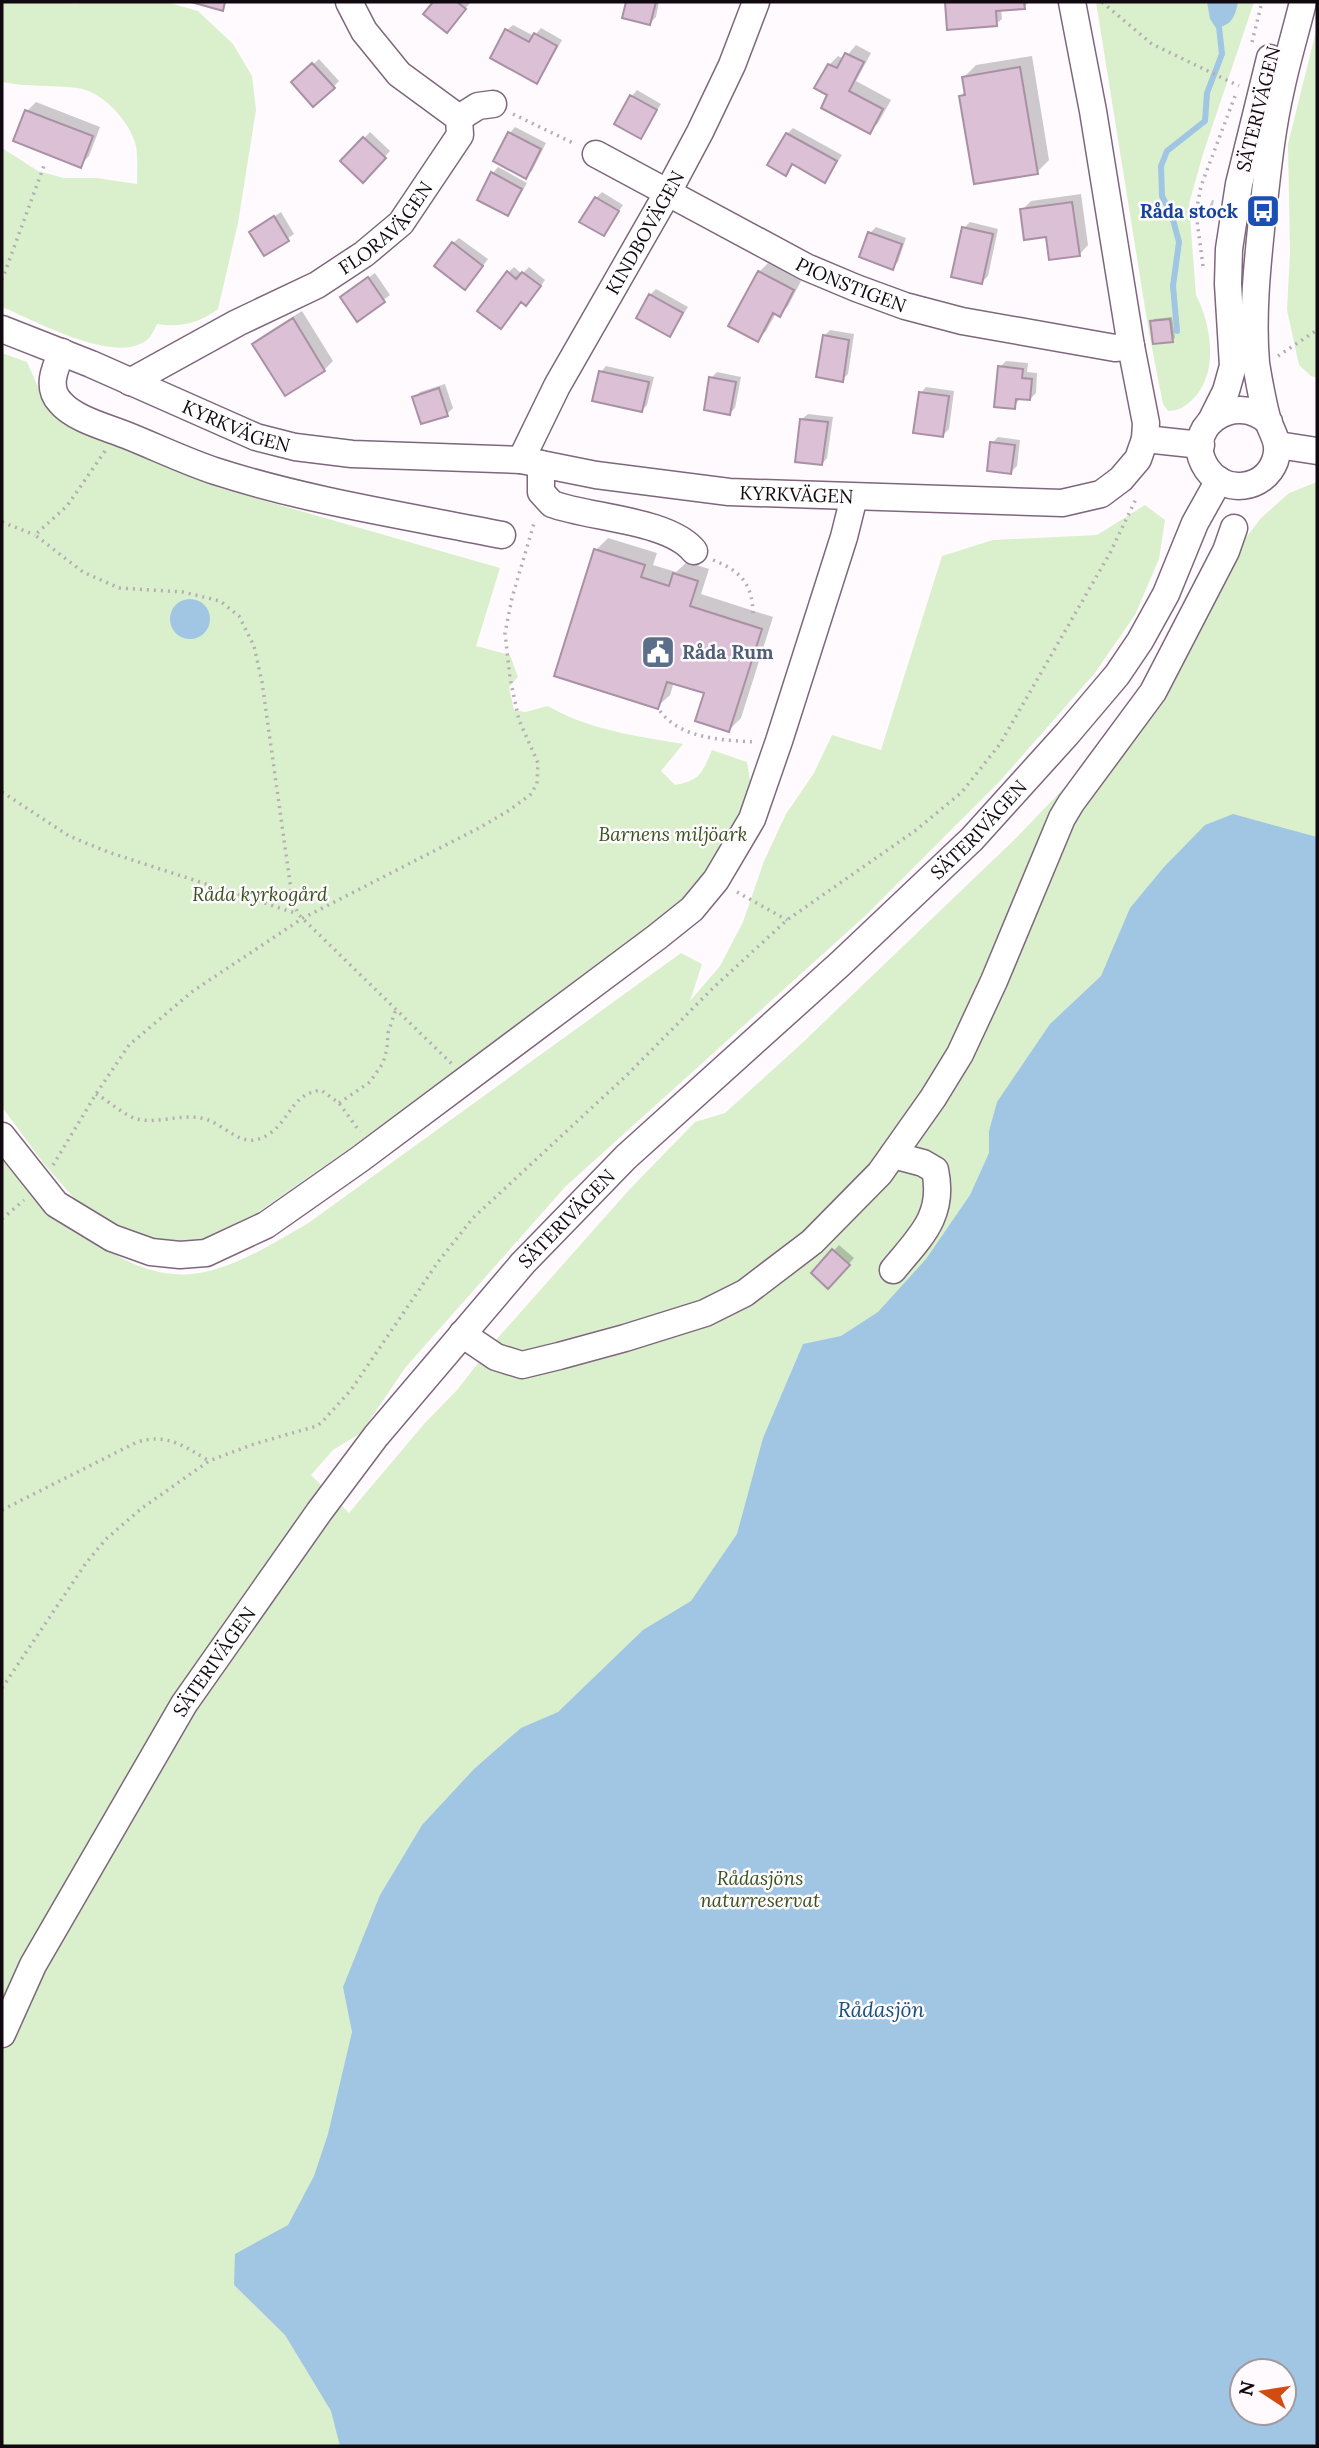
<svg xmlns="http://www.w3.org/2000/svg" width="1319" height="2448" font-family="Lora,serif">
	<rect width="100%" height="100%" fill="#fffafe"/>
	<path fill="#daf0cc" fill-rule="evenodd" d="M5,2H63L75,4L88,2H166L198,11L233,44L252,76L256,110L238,223L218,309C199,323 181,328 157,324C155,328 152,335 149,338C119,368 34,320 2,307V148L38,171L64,178H96L137,184C137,172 138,157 136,146C130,121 102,91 77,88C51,85 27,87 2,82V5Z
		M1096,2H1254L1203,154L1189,204L1196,295C1212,326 1219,375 1192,400C1184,407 1179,411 1168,411L1163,404L1149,333ZM1170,319L1173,342L1153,344L1150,321Z
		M1317,27V378L1311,376L1299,365L1287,310L1290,253L1288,144Z
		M2,353L27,362L39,389L67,417L220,488L500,568L476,646L510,655L518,677L509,687L514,710L525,712L548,706C589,730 636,736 683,744L661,771L675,785C701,780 702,773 712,750L747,762L752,792L749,814L690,896L460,1071L214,1243L152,1246L95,1222L44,1164L2,1107Z
		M1317,482V2446H2V1156C56,1210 130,1297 216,1269C248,1260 278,1240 307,1224L681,953L702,964L690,1001L720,966L743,922L764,861L786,814L814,773L832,735L881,750L942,556L993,540L1097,535L1145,505L1165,520L1159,559L1135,615L1094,674L1000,781L865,916L565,1187L405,1368L361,1433L333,1450L311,1475L349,1513L424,1424L457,1390L496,1340L629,1190L695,1122L725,1113L799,1046L1014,840L1116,734L1228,561L1261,518L1289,493ZM1242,2371H1284V2413H1242Z"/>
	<path fill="#a1c6e4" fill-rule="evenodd" d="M1207,2H1238C1235,17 1232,25 1216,28L1210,19Z
		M170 619a20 20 0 1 1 40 0a20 20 0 1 1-40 0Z
		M1233,814L1317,837V2446H340L331,2411L285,2335L234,2285L235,2254L288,2225L314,2176L328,2134L352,2032L343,1987L380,1895L422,1825L474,1769L521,1728L558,1712L643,1630L691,1601L737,1534L763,1438L803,1344L841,1336L878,1312L926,1259L970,1195L989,1153V1131L997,1102L1050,1024L1101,976L1130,908L1164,867L1205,825ZM1242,2371H1284V2413H1242Z"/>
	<path fill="#0003" d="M435,2H469L470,3L452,25L425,14Z
		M628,2H659L656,17L650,23L624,17Z
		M947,2H1029L1024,7L1001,8L1002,19L996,24L949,28Z
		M513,25L534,36L541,28L562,40L542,76L537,82L507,30Z
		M856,45L871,53L856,81L891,100L878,123L869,132L830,95L829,65L838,56L844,59Z
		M1032,56L1049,160L1037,172L960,96L966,91L964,77L976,65Z
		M319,59L339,81L333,87L294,82Z
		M637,90L661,104L640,137L632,96Z
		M36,102L100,127L89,156L80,165L27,111Z
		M515,127L546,143L532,171L526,176L510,133Z
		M793,128L842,155L825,181L794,163L786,174L787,134Z
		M370,132L390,151L363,180L342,161Z
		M498,167L527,183L513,208L507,214L493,173Z
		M602,192L623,205L603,234L596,198Z
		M1081,194L1088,245L1079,255L1048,235L1022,210L1031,201Z
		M1212,200H1214L1212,210L1207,212Z
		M281,212L294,234L265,254L251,232Z
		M970,222L998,229L988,276L982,282L964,228Z
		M876,227L906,238L898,262L892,268L870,233Z
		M459,238L488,259L471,282L453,243Z
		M768,263L801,281L788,306L779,315L776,313L766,331L757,340L759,272Z
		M514,267L522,274L529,267L545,280L532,298L508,273Z
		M375,273L390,295L357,319L348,292Z
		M656,289L688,307L670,335L650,295Z
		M302,311L333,361L324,370L285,394L255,344L264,335Z
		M1172,317L1175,338L1172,340L1152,322L1154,319Z
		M830,330L854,334L848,374L842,380L824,336Z
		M1006,361L1028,363L1027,372L1037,373L1036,393L1030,399L1020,398L1014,407L1000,367Z
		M606,366L654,377L647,405L641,411L601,372Z
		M717,372L741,377L735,408L730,413L711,378Z
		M445,384L453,408L447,414L414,398L420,392Z
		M926,387L954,391L949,429L943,435L921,393Z
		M808,414L833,417L827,458L822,464L802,419Z
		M998,437L1020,440L1017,466L1011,472L992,443Z
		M608,538L657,553L653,565L676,572L687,562L709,569L701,594L773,617L741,718L729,730L706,692L674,682L670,695L657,707L596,550Z
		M839,1245L854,1258L834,1281L813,1273Z"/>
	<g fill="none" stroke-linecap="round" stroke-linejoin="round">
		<path stroke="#a1c6e4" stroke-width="6" d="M1177,331L1173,286L1179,242L1172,216L1162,196L1161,166L1167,151L1205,121L1207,93L1222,54L1219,27"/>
	</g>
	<path fill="#dbc0d6" stroke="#aa90a5" stroke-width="2" d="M191,2H225L223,11Z
		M433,2H457L466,9L447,33L423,14Z
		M626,2H656L650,25L622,18Z
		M945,2H1024L1025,9L996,11L997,26L947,30Z
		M505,29L529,42L534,33L557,46L537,84L490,58Z
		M845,53L864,62L849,91L883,109L870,134L821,108L827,95L814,88L828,64L837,68Z
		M312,63L335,88L313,107L291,82Z
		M1020,67L1038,174L974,184L959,96L965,95L962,77Z
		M630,95L657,110L641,139L614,124Z
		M25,110L93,136L81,168L13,141Z
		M508,132L541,149L526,179L493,161Z
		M786,133L837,161L825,183L792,164L786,176L767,165Z
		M363,137L386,158L363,183L340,161Z
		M491,172L522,189L508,216L477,200Z
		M595,197L619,211L604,236L579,222Z
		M1072,202L1080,256L1049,260L1046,237L1024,240L1020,209Z
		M274,216L289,241L264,256L249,232Z
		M962,227L993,234L982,284L951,277Z
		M868,232L902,244L893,270L859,257Z
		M452,242L483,266L465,290L434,266Z
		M507,271L516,279L522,272L541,286L526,306L521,302L501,329L477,311Z
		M758,271L794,290L780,317L773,313L758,342L728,326Z
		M368,277L385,302L357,322L340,297Z
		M649,294L683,313L670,337L636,318Z
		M293,318L325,371L285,396L252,344Z
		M1170,319L1173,342L1153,344L1150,321Z
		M823,335L849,340L843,382L816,377Z
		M998,366L1023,369L1022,378L1032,379L1030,400L1016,399L1015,409L994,407Z
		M599,371L649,382L642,412L592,401Z
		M709,377L736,382L730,415L704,410Z
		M439,388L448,416L421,424L412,397Z
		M919,392L949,396L943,437L913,433Z
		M800,419L828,422L822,465L795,462Z
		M990,442L1015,445L1011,474L987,471Z
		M594,549L645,565L641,577L669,586L673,573L698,581L690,606L762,629L729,732L695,721L704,693L667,682L658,709L554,676Z
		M832,1249L850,1265L828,1289L811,1273Z"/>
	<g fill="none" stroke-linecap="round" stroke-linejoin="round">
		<g stroke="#7e677c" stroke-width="29">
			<g id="minor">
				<path d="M459,118L478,106L493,104"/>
				<path id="s1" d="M596,154L806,267L856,288L905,306L962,321L1115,348L1131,346"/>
				<path id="s2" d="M2,329L91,364L256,437L295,447L352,454L521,460L596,475L729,492L1062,503L1101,494L1121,479L1138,459L1145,439L1146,423L1131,346L1093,111L1072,2"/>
				<path d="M62,352C55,368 46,387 60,402C74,419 106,427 126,435C156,447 185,461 215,471C308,501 407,516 502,535"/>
				<path id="s3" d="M130,382L237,323L317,285L364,254L401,223L460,135L459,118L399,74L364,31L349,2"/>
				<path d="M1211,421L1226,391L1233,366L1228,284L1229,249L1239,184L1270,58"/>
				<path d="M1269,422C1233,389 1180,430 1207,469C1225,495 1264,490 1275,461C1281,444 1273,435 1268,421C1264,409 1258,376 1256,363C1252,317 1257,267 1262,220C1267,177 1271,132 1281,89C1287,60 1296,31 1303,2"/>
				<path d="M1145,439L1201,445"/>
				<path d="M1278,445L1317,451"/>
				<path id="s4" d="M521,460L557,386L668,192L700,132L732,65L756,2"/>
				<path d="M541,464V492L552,504C590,518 669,520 694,551"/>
				<path d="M2,1136L56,1204L112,1238L151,1252L180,1255L206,1253L266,1225L360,1159L657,937L692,909L716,880L752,819L779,741L844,537L854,497"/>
				<path d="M893,1155L923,1163L935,1170C945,1216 920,1237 893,1270"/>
				<path d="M462,1334L496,1357L522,1365L559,1356L625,1338L705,1313L745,1293L812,1242L880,1173L933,1098L960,1054L994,981L1062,818L1071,803L1153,692L1226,551L1234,528"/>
				<path id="s5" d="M2,2034L33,1965L184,1704L319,1512L376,1436L523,1263L626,1157L840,964L972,839L1067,734L1117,675L1140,641L1166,594L1195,523L1219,480"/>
			</g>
		</g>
		<path stroke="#b4aeb3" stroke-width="3.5" stroke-dasharray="2 5" stroke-linecap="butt" d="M1102,2L1152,44L1239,86
			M1252,42L1262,2
			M513,114L575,144
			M1203,266L1196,213L1201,186L1235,96
			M2,280L45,163
			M1278,356L1317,330
			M105,451L67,506L35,535L83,572L119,588L183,592L220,601L239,616L254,646L262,682L292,897L298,914L452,1064
			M2,522L35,535
			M713,560C741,571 753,584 753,616
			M660,711C681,739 722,740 755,742
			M2,792L69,836L108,852L298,914
			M737,892L787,920
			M96,1094C109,1101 123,1115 137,1119C157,1124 180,1114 201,1118C227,1123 241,1153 269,1134C292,1118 290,1095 321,1090L339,1103L360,1132
			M339,1103L370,1082L383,1063L387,1049L388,1033L396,1009
			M53,1165L96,1094L129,1045L193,991L303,918L479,828L508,811L530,795L537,784L538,763L519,720L510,678L505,633L512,598L535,520
			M2,1219L24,1200
			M2,1510L137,1442C167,1433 184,1446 209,1461
			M2,1688L86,1563L106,1539L142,1508L209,1461L254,1444L317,1426L322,1422L351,1390L438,1262L473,1218L627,1075L713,988L787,920L916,830L962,792L1000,744L1110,553L1136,499"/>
		<use href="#minor" stroke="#fff" stroke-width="26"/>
	</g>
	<defs>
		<g id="bus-square" transform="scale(1.75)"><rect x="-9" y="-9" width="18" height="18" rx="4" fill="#1a4fb4" stroke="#fffafe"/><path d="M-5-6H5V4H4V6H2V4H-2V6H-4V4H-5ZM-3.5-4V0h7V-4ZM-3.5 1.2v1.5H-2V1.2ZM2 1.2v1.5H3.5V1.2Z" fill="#fff"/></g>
		<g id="civic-square" transform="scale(1.75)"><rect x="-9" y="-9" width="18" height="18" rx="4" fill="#5c6f8a" stroke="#fffafe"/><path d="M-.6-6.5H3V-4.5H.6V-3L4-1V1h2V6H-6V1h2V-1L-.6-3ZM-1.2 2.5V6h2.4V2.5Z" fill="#fff"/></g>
	</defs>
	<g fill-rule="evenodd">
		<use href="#bus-square" x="1263" y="211"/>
		<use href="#civic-square" x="658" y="652"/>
	</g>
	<g text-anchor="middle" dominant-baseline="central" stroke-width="5" stroke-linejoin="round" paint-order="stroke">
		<g font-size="19" fill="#110910" stroke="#fffafe">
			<text transform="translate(1258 109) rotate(-76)">SÄTERIVÄGEN</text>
			<text stroke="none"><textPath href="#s3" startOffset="301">FLORAVÄGEN</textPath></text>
			<text stroke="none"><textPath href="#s4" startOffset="259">KINDBOVÄGEN</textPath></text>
			<text stroke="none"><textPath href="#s1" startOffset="287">PIONSTIGEN</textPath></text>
			<text stroke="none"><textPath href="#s2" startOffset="254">KYRKVÄGEN</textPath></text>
			<text stroke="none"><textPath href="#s2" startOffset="821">KYRKVÄGEN</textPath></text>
			<text stroke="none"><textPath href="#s5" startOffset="1563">SÄTERIVÄGEN</textPath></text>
			<text stroke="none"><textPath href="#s5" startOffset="996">SÄTERIVÄGEN</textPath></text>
			<text stroke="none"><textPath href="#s5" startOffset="429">SÄTERIVÄGEN</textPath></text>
		</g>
		<g font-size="19" font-weight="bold" fill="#164399" stroke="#fffafe" text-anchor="end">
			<text x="1238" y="211">Råda stock</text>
		</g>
		<g font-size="19" font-weight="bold" fill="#4e5e75" stroke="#fffafe" text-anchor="start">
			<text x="682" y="652">Råda Rum</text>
		</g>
		<g font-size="19" font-style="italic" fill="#36531d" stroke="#fffafe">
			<text x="673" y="834">Barnens miljöark</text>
			<text x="260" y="894">Råda kyrkogård</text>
			<text x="760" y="1878">Rådasjöns<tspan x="760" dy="22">naturreservat</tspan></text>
		</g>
		<g font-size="21" font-style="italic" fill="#165279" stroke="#fffafe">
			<text x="881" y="2009">Rådasjön</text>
		</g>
	</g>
	<rect width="1319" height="2448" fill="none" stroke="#110910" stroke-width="7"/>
	<g transform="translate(1263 2392) rotate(282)"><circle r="33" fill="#fffafe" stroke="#a09a9f" stroke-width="2"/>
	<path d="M0-5L12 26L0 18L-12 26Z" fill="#d24c12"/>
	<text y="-10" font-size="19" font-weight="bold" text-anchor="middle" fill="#110910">N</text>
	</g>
</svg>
